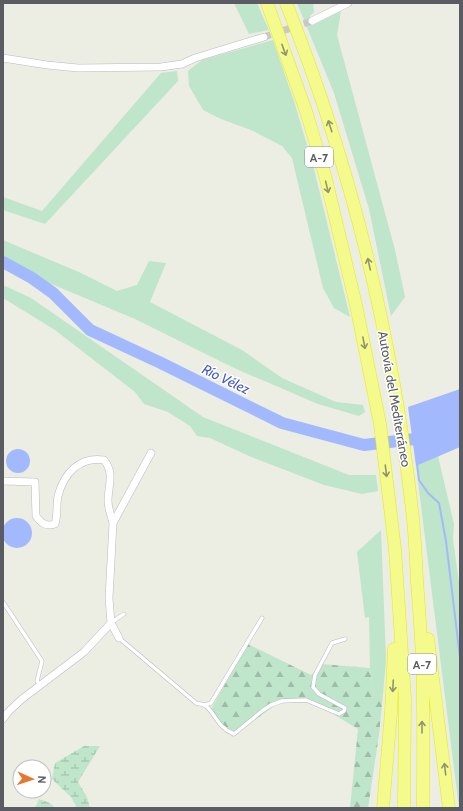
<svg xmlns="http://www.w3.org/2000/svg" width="463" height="811" font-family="Cabin,sans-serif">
	<defs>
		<pattern id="forest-firs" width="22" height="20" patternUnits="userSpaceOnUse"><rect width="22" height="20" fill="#bfe5cb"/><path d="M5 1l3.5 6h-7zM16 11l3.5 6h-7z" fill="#9ebda8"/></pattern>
		<pattern id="wetland-marsh" width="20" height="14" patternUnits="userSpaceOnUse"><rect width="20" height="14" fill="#bfe5cb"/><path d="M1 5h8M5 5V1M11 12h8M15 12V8" fill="none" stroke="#9ebda8"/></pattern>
	</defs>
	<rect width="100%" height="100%" fill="#ecede3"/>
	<path fill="#bfe5cb" d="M234,3H257L269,30L249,34Z
		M297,3H313L314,12L310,16L313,25L341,11L337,35L395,250L405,297L391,316L369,209L334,93Z
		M273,40L295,104L314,169L350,317L334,308L323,288L292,158L282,146L251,130L221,119L203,110L189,86L188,71L202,60Z
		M177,71L178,81L45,224L3,210V197L42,211L161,73Z
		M3,240L81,273L117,291L137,285L149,261L166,263L150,302L242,350L282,378L336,402L363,405L365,412L359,416L318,404L234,368L135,319L42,280L3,255Z
		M3,285L31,298L203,417L349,475H376L378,491L362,494L324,485L249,456L210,438L197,436L190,426L168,412L144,404L135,392L55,330L3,298Z
		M438,456L454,524L453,539L460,590V808H459L416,466Z
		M381,530L386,660L383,694L374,696L370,668L369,617L365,618L357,552Z"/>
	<path fill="url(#forest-firs)" d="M248,644L311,675L322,664L370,668L374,696L383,694L379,735L368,808H350L358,729L313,702L278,703L232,737L211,709Z"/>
	<path fill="url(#wetland-marsh)" d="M84,746H100L78,782L87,797L90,808H77L71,797L52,779L55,763Z
		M39,799L50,803L55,808H35Z"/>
	<path fill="#a3b9fd" d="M460,389V447L416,466L408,407Z
		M6 461a12 12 0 1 1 24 0a12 12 0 1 1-24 0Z
		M2 533a15 15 0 1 1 30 0a15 15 0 1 1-30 0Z"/>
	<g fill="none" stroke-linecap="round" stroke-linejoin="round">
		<path stroke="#a3b9fd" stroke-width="2" d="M417,463L419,480L428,493L439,503L446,541L460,658"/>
		<path stroke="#a3b9fd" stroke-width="12" d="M3,262L32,278L53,293L90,330L161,363L282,423L364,445L415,439L428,435"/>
		<path stroke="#c8c9c3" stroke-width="7" stroke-dasharray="7 3.5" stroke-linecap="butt" d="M264,37L312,21"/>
		<g stroke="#babac1" stroke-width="4.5">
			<path id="lane" d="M3,602L42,661L37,681L40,685
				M112,622L124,614
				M119,638L196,703C199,704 203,704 206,706C217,716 218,728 234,734L262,711L271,705L282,701L306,700L339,714L344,711L345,708L319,694L313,687L315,675L332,643L345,639
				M205,705L211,703L262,618"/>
		</g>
		<g stroke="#babac1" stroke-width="8">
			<path id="street" d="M312,21L348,3
				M3,58L47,65L78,68L161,67L182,64L195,58L264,37
				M3,481L35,482L36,516C41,523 46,527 55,524C58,515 56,505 58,496C64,473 80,456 104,460C115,473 108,486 108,501C108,508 111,515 113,523
				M119,638L111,623L109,598L113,523L151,453
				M3,719L8,712L22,699L84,652L111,623"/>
		</g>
		<g stroke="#ebec04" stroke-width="13">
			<path id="highway" d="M267,3L306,111L325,175L356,305L380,424L395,549L405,699L404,808
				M286,3C352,168 394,343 413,519C415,539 416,560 417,581C419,607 421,633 422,659C424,709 423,759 423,808
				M428,639L449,808
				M383,808L391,712L394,649"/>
		</g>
		<use href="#lane" stroke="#fff" stroke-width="3.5"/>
		<use href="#street" stroke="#fff" stroke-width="7"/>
		<use href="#highway" stroke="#f4fb8c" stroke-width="12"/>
	</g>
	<defs><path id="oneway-shaft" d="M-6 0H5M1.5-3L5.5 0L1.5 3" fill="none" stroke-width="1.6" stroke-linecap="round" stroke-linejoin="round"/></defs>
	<g stroke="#919471">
		<use href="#oneway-shaft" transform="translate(284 50) rotate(70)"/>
		<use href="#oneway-shaft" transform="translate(330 126) rotate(-108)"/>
		<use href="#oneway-shaft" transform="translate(327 187) rotate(76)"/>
		<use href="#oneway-shaft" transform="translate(369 264) rotate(-103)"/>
		<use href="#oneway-shaft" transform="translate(364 343) rotate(79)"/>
		<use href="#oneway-shaft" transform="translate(386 471) rotate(83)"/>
		<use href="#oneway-shaft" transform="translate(393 686) rotate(93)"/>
		<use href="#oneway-shaft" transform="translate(422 727) rotate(-90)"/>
		<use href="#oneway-shaft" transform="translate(445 769) rotate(-97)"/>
	</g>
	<g text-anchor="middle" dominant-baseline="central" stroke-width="3" stroke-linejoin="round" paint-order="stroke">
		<g fill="#fff" stroke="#8c8d92" stroke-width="1">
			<rect x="305" y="147" width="28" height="20" rx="3"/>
			<rect x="408" y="654" width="28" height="20" rx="3"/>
		</g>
		<g font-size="12" font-weight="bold" fill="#5b5c63">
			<text x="319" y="157">A-7</text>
			<text x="422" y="664">A-7</text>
		</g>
		<g font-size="13" fill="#5b5c63" stroke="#fff">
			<text transform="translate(395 399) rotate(80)">Autovía del Mediterráneo</text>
		</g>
		<g font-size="14" font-style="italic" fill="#465bc0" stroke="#fff">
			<text transform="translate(226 379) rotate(26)">Río Vélez</text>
		</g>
	</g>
	<rect width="463" height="811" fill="none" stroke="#5b5c63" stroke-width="8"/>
	<g transform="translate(32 779) rotate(93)"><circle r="19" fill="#ffffff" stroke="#bdbec1"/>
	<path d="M0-3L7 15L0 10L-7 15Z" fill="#e67730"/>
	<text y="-6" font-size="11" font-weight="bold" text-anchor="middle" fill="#5b5c63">N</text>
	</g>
</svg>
